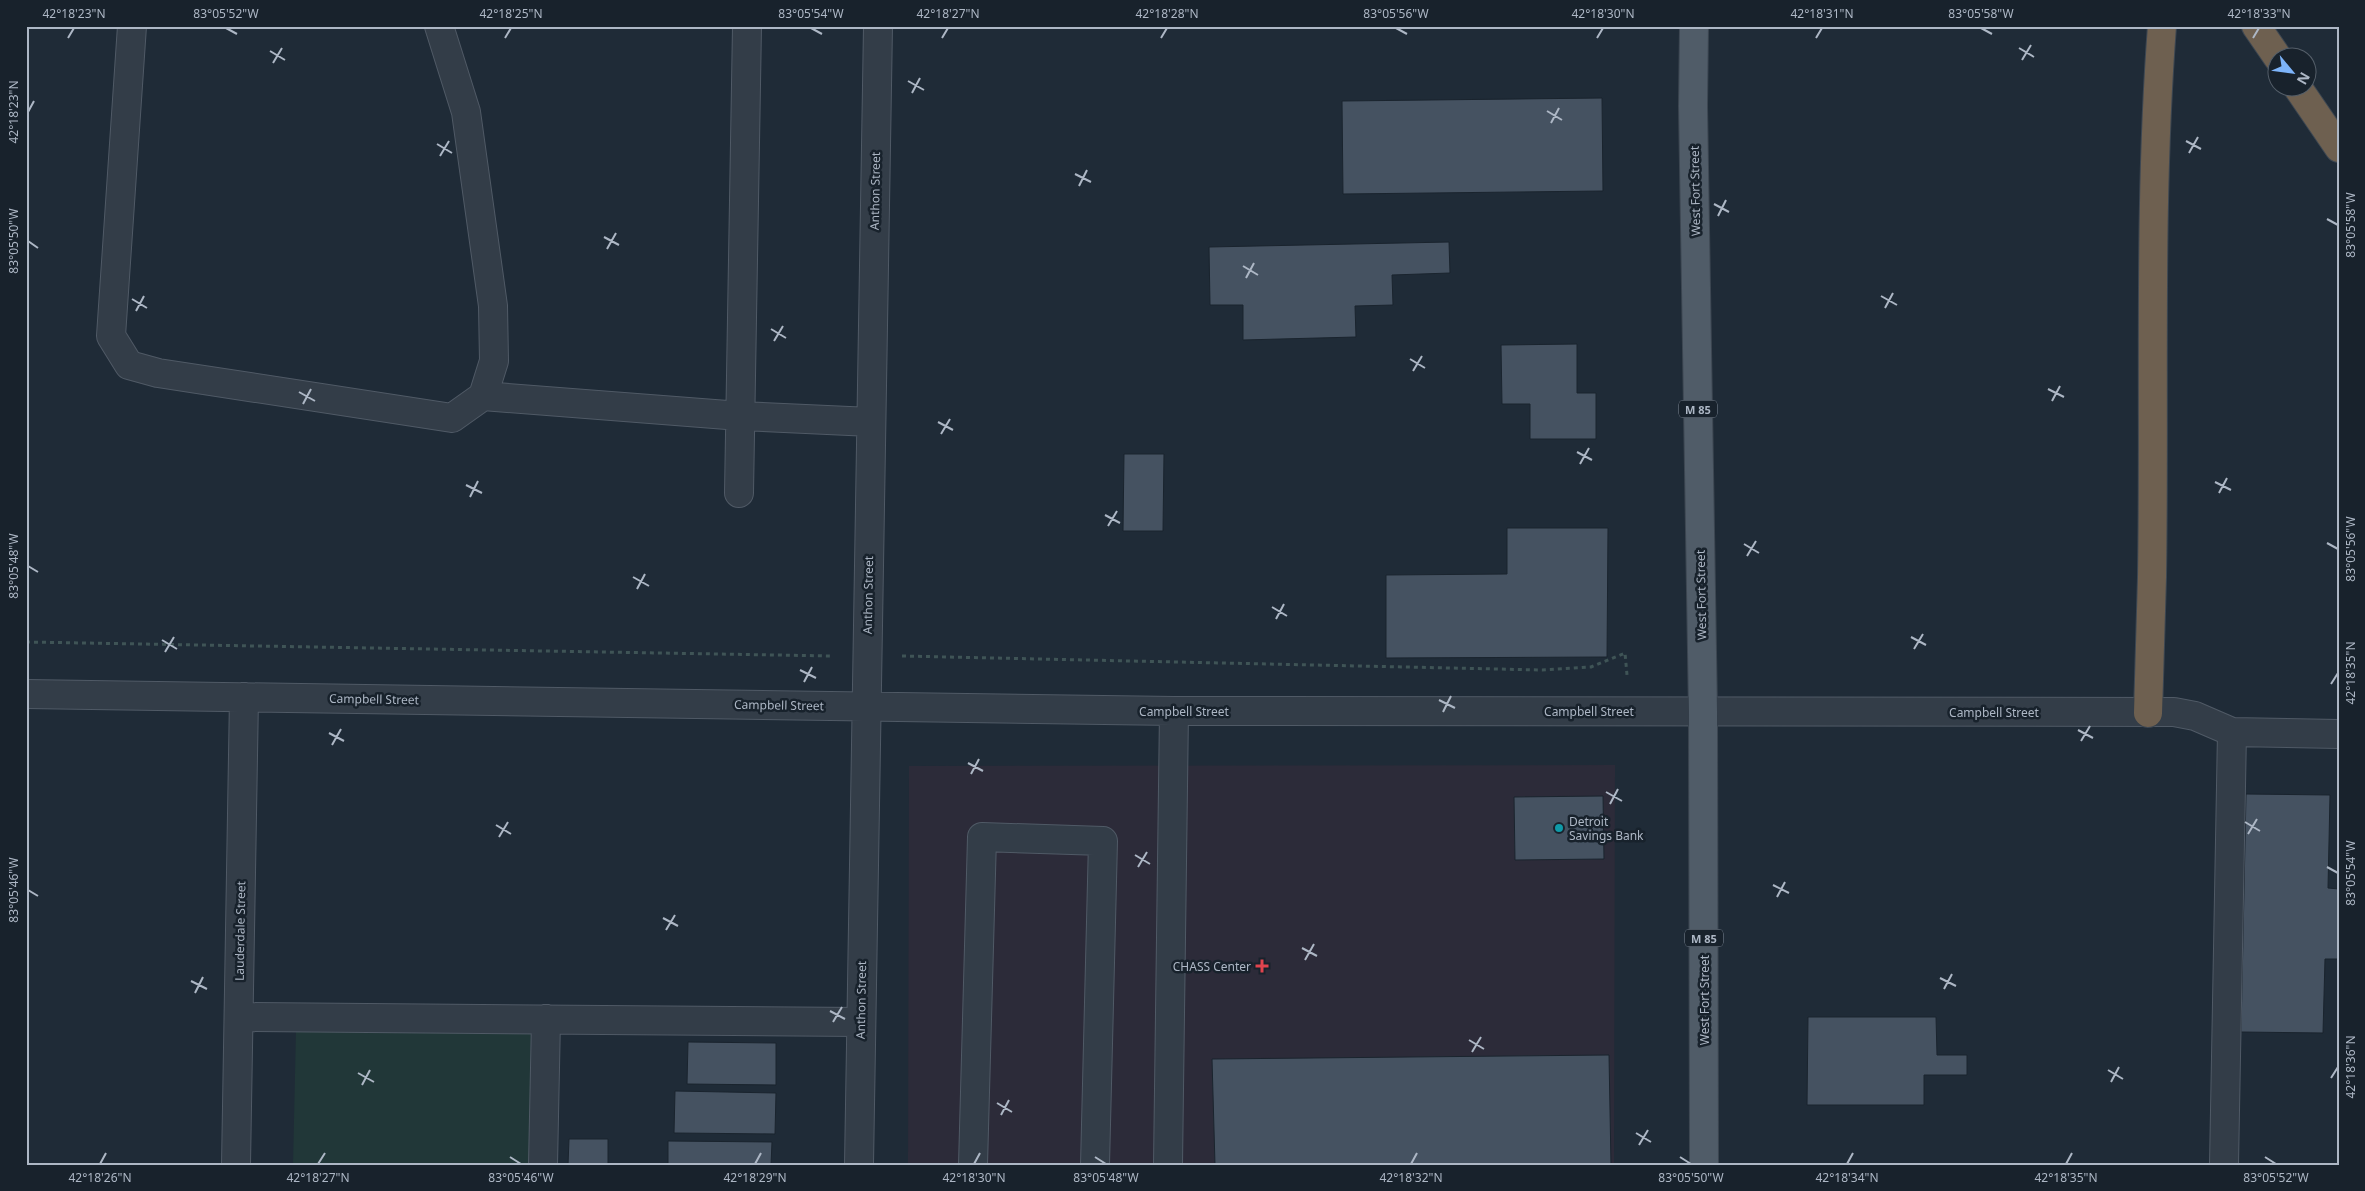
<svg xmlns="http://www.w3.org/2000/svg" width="2365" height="1191" font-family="'Noto Sans',sans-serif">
	<rect width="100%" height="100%" fill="#1f2b37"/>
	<path fill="#2c2b39" d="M1615,765L1614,1165H908L909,766Z"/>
	<path fill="#213738" d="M296,1030L531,1033L529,1165H293Z"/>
	<path fill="#455261" stroke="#1a242e" d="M1602,98L1603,191L1343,194L1342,101Z
		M1449,242L1450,273L1392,275L1393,305L1355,306L1356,337L1243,340V305H1210L1209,247Z
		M1577,344V393H1596V439H1530V404H1502L1501,345Z
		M1124,454H1164L1163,531H1123Z
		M1507,528H1608L1607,657L1386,658V575L1507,574Z
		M2246,794L2330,795L2328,888L2339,889V959H2325L2323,1033L2241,1032Z
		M1603,796L1604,859L1515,860L1514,797Z
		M1808,1017H1936L1937,1055H1967V1075H1924V1105H1807Z
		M688,1042L776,1043V1085L687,1084Z
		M1609,1055L1611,1165H1215L1212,1059Z
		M675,1091L776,1093L775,1134L674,1133Z
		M569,1139H608V1165H568Z
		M668,1141L772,1142L771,1165H668Z"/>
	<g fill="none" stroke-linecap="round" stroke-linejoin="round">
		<g stroke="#505a66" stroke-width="30">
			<path id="minor" d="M132,26L111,336L129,365L158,373L452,418L483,396L494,361L493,306L466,112L439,26
				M483,396L740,416L871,422
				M739,493L747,26
				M26,694L1174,711L2174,712L2195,716L2232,732L2339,734
				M239,1017L861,1022
				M236,1165L244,697
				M543,1165L546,1019
				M859,1165L878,26
				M973,1165L982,837L1103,841L1095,1165
				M1168,1165L1174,711
				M2224,1165L2232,732"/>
		</g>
		<g stroke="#3c4651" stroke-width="30">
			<path id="major" d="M1694,26L1693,106L1703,712L1704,1165"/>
		</g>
		<g stroke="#3d4752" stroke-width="30">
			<path id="highway" d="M2256,26L2278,58
				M2298,88L2339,148
				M2148,713C2149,667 2151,622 2152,577C2155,393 2148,210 2162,26"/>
		</g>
		<path stroke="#3f5456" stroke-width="3" stroke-dasharray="4 4" stroke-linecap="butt" d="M26,642L833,656
			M902,656L1542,670L1591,667L1625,653L1627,675"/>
		<use href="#minor" stroke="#333d48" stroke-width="28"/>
		<use href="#major" stroke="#505c68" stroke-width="28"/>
		<use href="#highway" stroke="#6e6050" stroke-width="28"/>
	</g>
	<path fill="none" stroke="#adb7c5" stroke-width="2" d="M226,28L237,34M811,28L822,34M1396,28L1407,34M1981,28L1992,34M68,38L74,28M505,38L511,28M942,38L948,28M1161,38L1167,28M1597,38L1603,28M1816,38L1822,28M2253,38L2259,28M2019,48L2034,57M270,51L285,60M2022,60L2031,45M273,63L282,48M908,81L924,90M912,93L920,78M1547,111L1562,120M28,112L34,101M1551,123L1559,108M2186,141L2201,149M437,144L452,153M2189,153L2198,137M440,156L449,141M1075,174L1091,182M1079,186L1087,170M1714,204L1729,212M1718,216L1726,200M2327,219L2338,225M604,237L619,245M28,241L38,248M607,249L616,233M1243,266L1258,275M1246,278L1254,263M1881,296L1897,305M132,299L147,308M1885,308L1893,293M136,311L144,296M771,329L786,338M774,341L783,326M1410,359L1425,368M1413,371L1422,356M2048,389L2064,397M299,392L315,401M2052,401L2060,386M303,404L311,389M938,422L953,430M941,434L950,419M1577,452L1592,460M1580,464L1589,448M2215,482L2231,490M466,485L482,493M2219,493L2227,478M470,497L478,481M1105,515L1120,523M1108,526L1117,511M2327,543L2338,549M1744,544L1759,553M1747,556L1756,541M28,566L38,572M633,577L649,586M637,589L645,574M1272,607L1287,616M1276,619L1284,604M1911,637L1926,645M162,640L177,649M1914,649L1923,634M165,652L174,637M800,670L816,678M804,682L812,667M2331,684L2338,673M1439,700L1455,708M1443,712L1451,696M2078,730L2093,738M329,733L344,741M2081,741L2090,726M332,745L341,729M968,763L983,771M971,774L979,759M1606,792L1622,801M1610,804L1618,789M2245,822L2260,831M496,825L511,834M2248,834L2257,819M499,837L508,822M1135,855L1150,864M1138,867L1147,852M2327,867L2338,873M1773,885L1789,893M28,890L38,896M1777,897L1785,882M663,918L678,926M666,930L675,915M1302,948L1317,956M1305,960L1314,944M1940,978L1956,986M191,981L207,989M1944,989L1952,974M195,993L203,977M830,1011L845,1019M833,1022L842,1007M1469,1040L1484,1049M1472,1052L1481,1037M2108,1070L2123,1079M358,1073L374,1082M2331,1078L2338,1067M2111,1082L2119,1067M362,1085L370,1070M997,1103L1012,1112M1001,1115L1009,1100M1636,1133L1651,1142M1639,1145L1648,1130M510,1157L521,1164M1095,1157L1106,1164M1680,1157L1691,1164M2265,1157L2276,1164M100,1164L106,1153M318,1164L325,1153M755,1164L761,1153M974,1164L980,1153M1411,1164L1417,1153M1847,1164L1853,1153M2066,1164L2072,1153"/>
	<circle fill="#0f9aa8" stroke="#18222c" stroke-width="2" cx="1559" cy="828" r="5"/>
	<path fill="#e0444e" stroke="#18222c" stroke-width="2" d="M1259.5 958.5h5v5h5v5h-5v5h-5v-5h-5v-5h5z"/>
	<g text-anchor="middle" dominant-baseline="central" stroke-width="5" stroke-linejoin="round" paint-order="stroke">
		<g fill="#18222c" stroke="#808a97" stroke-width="1">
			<rect x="1679" y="400.5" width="38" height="17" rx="4"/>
			<rect x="1685" y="929.5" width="38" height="17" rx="4"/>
		</g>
		<g font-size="11" font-weight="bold" fill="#adb7c5">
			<text x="1698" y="409">M 85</text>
			<text x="1704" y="938">M 85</text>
		</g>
		<g font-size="12" fill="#adb7c5" stroke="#18222c">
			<text transform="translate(875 191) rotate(-89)">Anthon Street</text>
			<text transform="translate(1695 191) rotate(-91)">West Fort Street</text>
			<text transform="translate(868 595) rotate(-89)">Anthon Street</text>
			<text transform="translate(1701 595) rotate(-91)">West Fort Street</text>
			<text transform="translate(374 699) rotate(1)">Campbell Street</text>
			<text transform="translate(779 705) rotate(1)">Campbell Street</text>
			<text x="1184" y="711">Campbell Street</text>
			<text x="1589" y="711">Campbell Street</text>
			<text x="1994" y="712">Campbell Street</text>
			<text transform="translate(240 931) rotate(-89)">Lauderdale Street</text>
			<text transform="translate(861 1000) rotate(-89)">Anthon Street</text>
			<text transform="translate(1704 1000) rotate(-90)">West Fort Street</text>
		</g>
		<g font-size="12" fill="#adb7c5" stroke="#18222c" text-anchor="start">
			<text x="1569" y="821">Detroit<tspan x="1569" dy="14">Savings Bank</tspan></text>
			<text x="1251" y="966" text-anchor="end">CHASS Center</text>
		</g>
	</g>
	<rect width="2365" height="1191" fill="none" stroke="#18222c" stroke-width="55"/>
	<g transform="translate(2292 72) rotate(119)"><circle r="24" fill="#18222c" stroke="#545e69"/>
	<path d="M0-4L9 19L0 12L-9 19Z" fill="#7db4fa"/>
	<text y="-8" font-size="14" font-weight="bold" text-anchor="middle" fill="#adb7c5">N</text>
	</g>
	<rect x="28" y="28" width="2310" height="1136" fill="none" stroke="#adb7c5" stroke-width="2"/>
	<g font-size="12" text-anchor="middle" fill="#adb7c5">
		<text x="74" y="18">42°18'23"N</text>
		<text x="226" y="18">83°05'52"W</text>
		<text x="511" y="18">42°18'25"N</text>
		<text x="811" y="18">83°05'54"W</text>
		<text x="948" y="18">42°18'27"N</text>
		<text x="1167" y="18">42°18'28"N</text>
		<text x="1396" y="18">83°05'56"W</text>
		<text x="1603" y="18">42°18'30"N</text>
		<text x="1822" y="18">42°18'31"N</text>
		<text x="1981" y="18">83°05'58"W</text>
		<text x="2259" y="18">42°18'33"N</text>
		<text transform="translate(14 112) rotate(-90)" y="4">42°18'23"N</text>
		<text transform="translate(2351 225) rotate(-90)" y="4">83°05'58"W</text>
		<text transform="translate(14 241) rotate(-90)" y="4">83°05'50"W</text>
		<text transform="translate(2351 549) rotate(-90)" y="4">83°05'56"W</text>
		<text transform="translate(14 566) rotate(-90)" y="4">83°05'48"W</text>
		<text transform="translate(2351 673) rotate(-90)" y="4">42°18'35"N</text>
		<text transform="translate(2351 873) rotate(-90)" y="4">83°05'54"W</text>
		<text transform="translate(14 890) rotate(-90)" y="4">83°05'46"W</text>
		<text transform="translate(2351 1067) rotate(-90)" y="4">42°18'36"N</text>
		<text x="100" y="1182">42°18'26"N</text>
		<text x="318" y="1182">42°18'27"N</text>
		<text x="521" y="1182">83°05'46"W</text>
		<text x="755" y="1182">42°18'29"N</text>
		<text x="974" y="1182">42°18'30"N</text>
		<text x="1106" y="1182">83°05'48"W</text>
		<text x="1411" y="1182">42°18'32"N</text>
		<text x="1691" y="1182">83°05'50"W</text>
		<text x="1847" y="1182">42°18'34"N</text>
		<text x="2066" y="1182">42°18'35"N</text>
		<text x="2276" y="1182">83°05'52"W</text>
	</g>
</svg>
